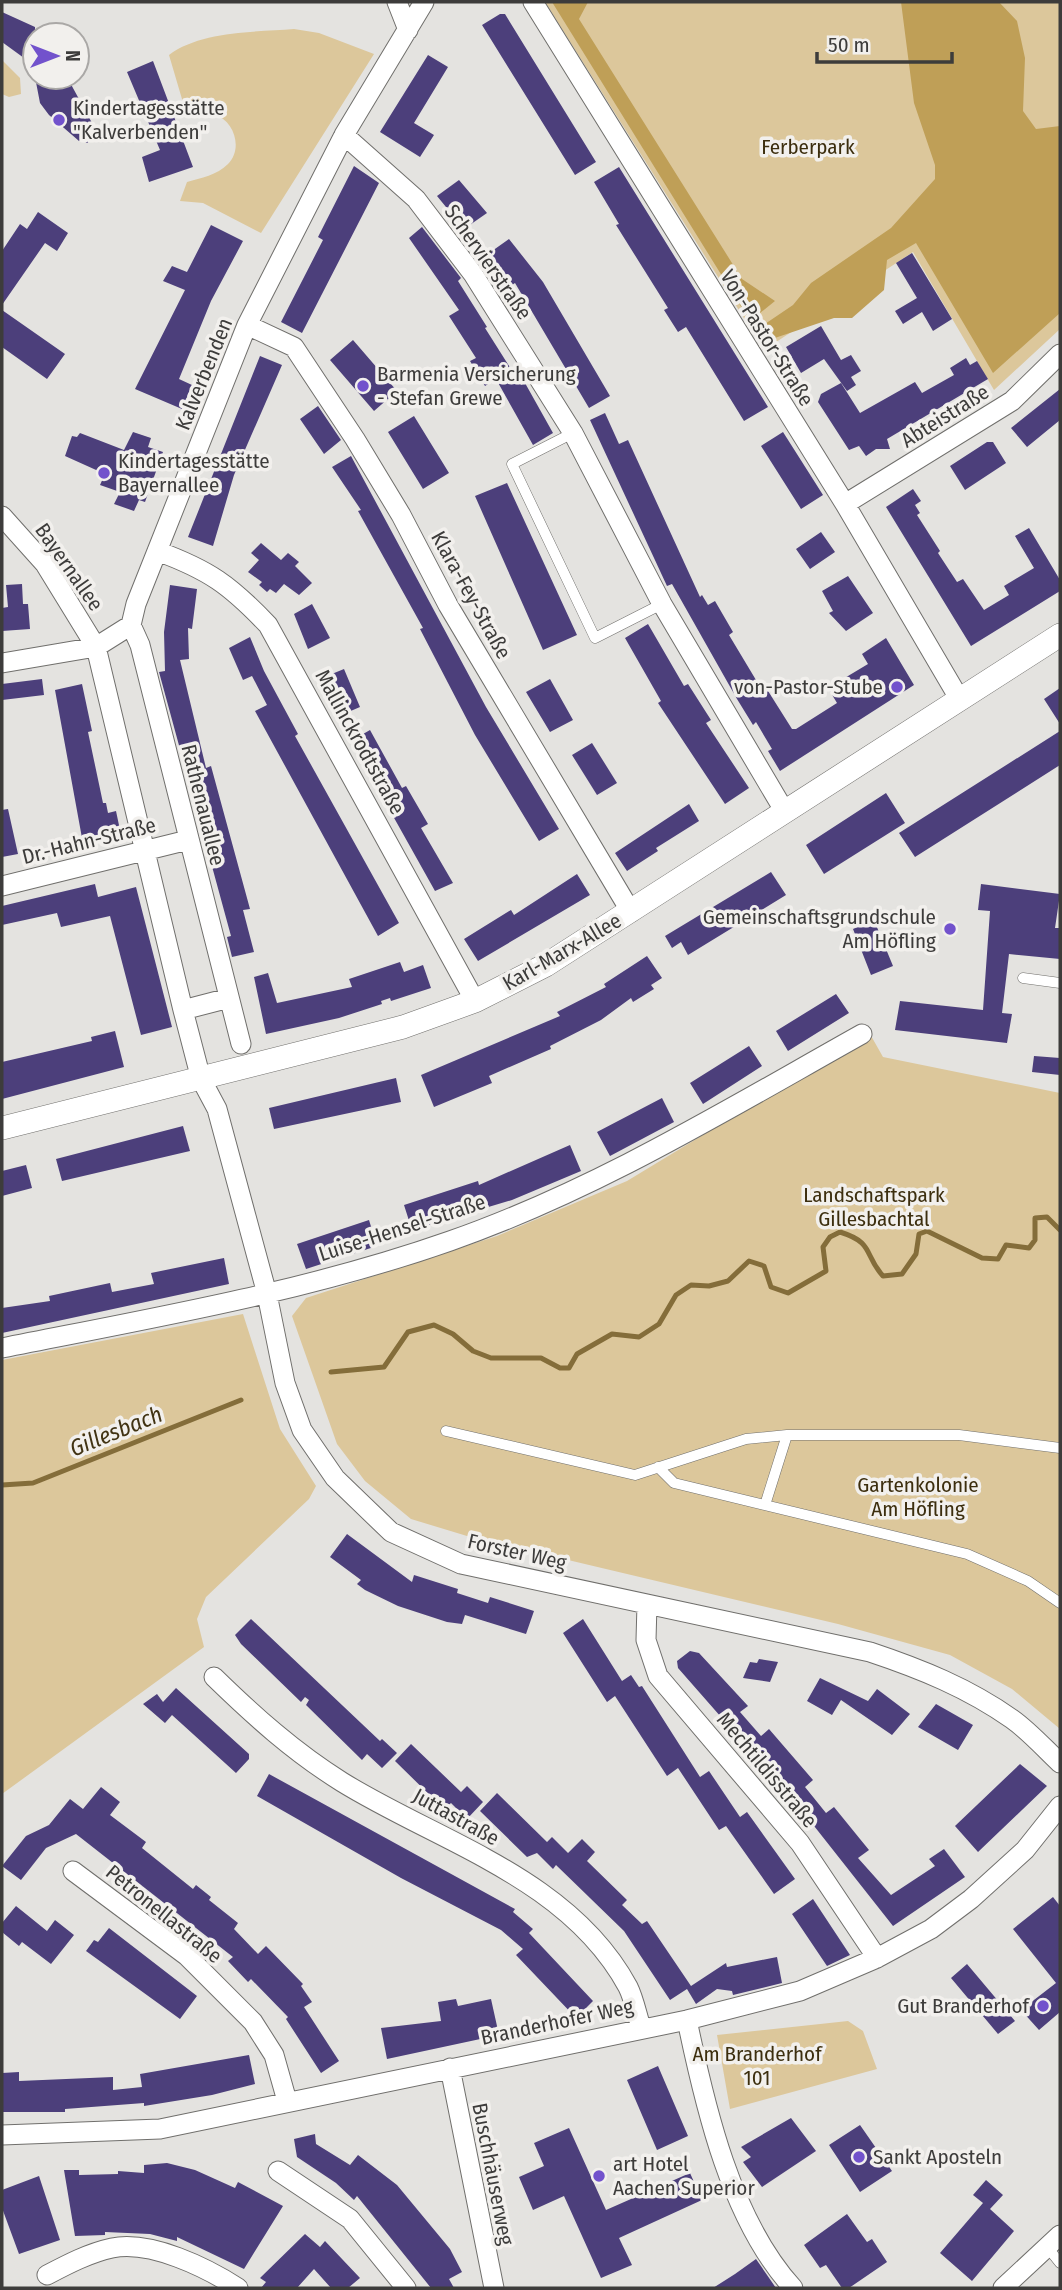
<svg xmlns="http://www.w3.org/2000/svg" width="1062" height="2290" font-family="'Fira Sans Condensed',sans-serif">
	<rect width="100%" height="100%" fill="#e4e3e0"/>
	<path fill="#dcc79b" d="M545,2H1060V329L994,390L913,252L764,350Z
		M294,29L319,33L374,54L261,233L203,203L180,201L187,182C201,178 217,175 228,164C243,149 235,121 214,114C206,111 196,114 187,116L169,55C200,31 256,32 294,29Z
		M2,60L20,78L21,94L9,97L2,94Z
		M870,1034L883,1057L1060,1093V1729L1012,1689L950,1655L838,1624L467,1536L411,1519L365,1481L337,1444L292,1316L306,1298L497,1236L627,1181Z
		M243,1314L280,1429L316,1486L309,1499L206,1597L197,1619L204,1647L2,1794V1360Z
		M848,2021L863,2031L877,2069L730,2109L717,2035Z"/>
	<path fill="#bf9f57" d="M552,2H588L579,19L742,279L775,301L750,321Z
		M901,2H999L1017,21L1025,58L1023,111L1036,129L1060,126V313L993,373L916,243L887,260L884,290L852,318H834L763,342L756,330L793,305L811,283L891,228L935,179V165L914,103Z"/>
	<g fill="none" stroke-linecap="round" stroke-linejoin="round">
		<path stroke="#846d3a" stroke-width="5" d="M331,1372L384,1367L408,1332L434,1325L453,1334L473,1351L491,1358H541L560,1368H569L577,1354L612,1334L639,1337L659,1324L676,1295L691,1285L709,1286L728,1281L749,1261L764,1266L771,1287L788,1293L826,1271L823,1247L830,1237L840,1232C875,1243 863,1254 883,1276L902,1274L916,1254L919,1234L927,1231L982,1258L998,1259L1006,1245L1029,1248L1035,1240V1218L1047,1217L1060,1230
			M2,1485L33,1483L241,1400"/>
	</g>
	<path fill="#4c3f7b" d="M2,12L35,27V66L2,42Z
		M500,14H505L596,162L575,175L482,25Z
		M428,55L448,67L414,123L434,135L420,157L380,132Z
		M153,61L193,167L149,182L142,157L160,150L127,72Z
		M35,77H67L98,134L87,143L81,139L79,141L49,115L40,103Z
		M354,166L379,183L302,333L281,322L323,240L318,237Z
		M619,167L768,407L744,421L686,327L678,332L664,310L668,308L616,225L619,224L594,182Z
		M459,180L487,213L464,229L437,196Z
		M38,212L68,233L57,251L45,243L2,305V251L20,224L27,229Z
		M211,225L243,241L211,301L179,379L192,385L182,409L135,389L185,290L163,281L172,266L187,272Z
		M422,227L461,278L458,281L487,327L485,328L521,385L525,383L553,433L533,445L496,379L485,386L478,374L470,361L476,358L449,316L459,310L409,238Z
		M509,239L543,282L610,396L589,408L515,283L509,287L485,256Z
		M912,253L952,319L933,331L922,312L903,324L895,311L917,298L896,263Z
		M2,310L65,354L47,379L2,347Z
		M821,326L841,360L851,355L861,371L851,377L856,385L847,391L824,359L801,373L786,347Z
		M353,340L397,391L374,411L330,360Z
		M260,356L282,365L234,475L213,546L188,537Z
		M966,358L970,365L977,361L988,379L887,439L890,449H876L866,456L859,446L849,450L818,402L821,394L841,383L860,413L915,382L922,393L954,375L950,368Z
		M1060,389V420L1027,447L1011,428Z
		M318,406L341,440L324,454L300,419Z
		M605,413L619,444L628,440L700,597L702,595L708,605L715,601L733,632L729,635L759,685L763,683L792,729H796L837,703L828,688L868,664L862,654L886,638L914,685L780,771L768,751L772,749L756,722L753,725L737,699L672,584L667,586L590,420Z
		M414,416L449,473L423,489L388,432Z
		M133,432L151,438L148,447L163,452L145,502L139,500L134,511L114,504L120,492L100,485L105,474L65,456L72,436L77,437L80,433L124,450Z
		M783,432L823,495L801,509L761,446Z
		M987,442H993L1006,463L965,490L950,466Z
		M351,456L486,707L559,829L539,841L475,735L420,629L423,628L358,511L361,510L332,467Z
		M507,483L577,635L543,650L475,496Z
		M913,489L921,501L915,505L920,513L917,515L940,551L938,553L957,582L963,579L984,610L1009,595L1004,586L1034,568L1015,536L1029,528L1060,580V591L971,646L886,507Z
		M821,532L835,552L810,569L796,549Z
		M261,543L281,560L288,553L299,562L295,566L312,583L299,595L284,584L276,593L270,589L267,592L259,585L262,582L248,572L259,560L251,553Z
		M848,576L873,613L846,631L829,613L833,611L822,591Z
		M22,584L23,604H28L30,629L2,631V608L8,607L6,585Z
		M170,585L197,589L192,629L188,628L189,659L180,660L206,768L211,766L250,909L243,910L254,952L232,957L227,937L231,936L159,672L165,671L164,632Z
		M312,604L330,638L308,649L294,614Z
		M648,624L684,686L688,684L711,720L706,723L749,788L725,804L658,703L661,701L625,638Z
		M250,637L264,671L298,734L295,736L399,923L378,936L255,711L267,705L252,676L243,680L229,648Z
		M344,669L360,707L339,716L322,678Z
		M42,679L44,695L2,700V684Z
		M550,679L573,720L550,732L526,692Z
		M82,684L92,731L88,732L103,803H106L108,813L116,811L120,830L82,838L55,690Z
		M1060,688V724L1044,699Z
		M370,730L402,788L406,786L428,824L421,828L453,883L435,891L351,741Z
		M1060,731V765L915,857L899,833Z
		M592,743L617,783L597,795L572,755Z
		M886,793L905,823L824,874L806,845Z
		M689,804L699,821L656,848L658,851L627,871L615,853Z
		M8,809L18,854L2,857V810Z
		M771,872L786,895L688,955L681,942L672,948L665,936Z
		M577,874L590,895L478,961L464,939L511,910L514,915Z
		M95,884L98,897L136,887L172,1027L141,1035L110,916L61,927L57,913L2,925V906Z
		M981,884L1060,894L1055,928H1060V959L1009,954L1002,1013L1012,1014L1007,1043L895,1030L900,1001L983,1010L990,911L978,910Z
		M874,920L893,966L871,975L853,929Z
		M647,956L662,978L651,985L654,989L633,1002L631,998L601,1020L550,1046L551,1049L489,1076L492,1083L434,1107L421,1075L560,1016L557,1012L606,987L604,984Z
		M400,962L404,972L423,965L431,988L391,1001L390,998L381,1001L382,1004L339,1018L266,1034L254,977L268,973L277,1003L352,987L349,979Z
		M836,994L849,1013L788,1051L776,1031Z
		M115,1031L124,1067L2,1099V1062L92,1041L91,1037Z
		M749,1046L762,1066L703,1104L690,1083Z
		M1034,1056L1060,1058V1075L1032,1072Z
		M396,1078L401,1102L274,1129L269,1108Z
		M662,1098L674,1122L610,1156L597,1132Z
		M183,1126L190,1151L62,1181L56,1159Z
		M570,1145L581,1171L512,1200L412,1230L404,1205L478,1181L479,1185Z
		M26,1165L32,1188L2,1196V1171Z
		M369,1220L377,1246L306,1269L297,1244Z
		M224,1258L229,1284L2,1333V1308L50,1301L49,1296L110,1283L112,1292L154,1284L151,1273Z
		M347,1534L412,1582L414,1575L458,1589L457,1593L488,1603L490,1597L534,1611L526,1634L465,1615L462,1624L447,1622L398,1606L365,1590L357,1584L361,1580L330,1557Z
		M251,1619L380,1741L382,1739L397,1753L382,1768L367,1754L362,1760L306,1705L309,1700L305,1697L301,1702L241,1644L235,1635Z
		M583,1619L622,1681L631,1675L639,1687L642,1686L700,1777L709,1771L740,1817L747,1812L795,1879L774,1894L726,1826L719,1830L678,1768L667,1776L615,1696L607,1702L563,1633Z
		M690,1651L699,1653L748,1706L740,1712L761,1736L769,1729L813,1780L805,1787L826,1813L834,1807L860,1839L869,1850L858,1858L891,1895L935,1866L929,1859L944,1849L965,1877L893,1926L792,1798L678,1668L677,1661Z
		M759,1659L778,1662L770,1682L743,1678L750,1662L757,1663Z
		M820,1678L868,1701L877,1689L910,1714L892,1735L841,1700L832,1715L807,1701Z
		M176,1688L249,1754V1759L236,1773L172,1715L165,1723L143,1704L157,1694L163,1702Z
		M936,1704L973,1725L958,1750L918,1727Z
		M411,1744L461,1792L467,1786L483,1802L467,1819L451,1803L444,1809L395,1761Z
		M1020,1764L1047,1786L978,1852L955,1826Z
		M269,1774L515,1909L513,1912L533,1929L529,1933L593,2001L576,2018L516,1955L523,1949L501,1930L401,1878L257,1796Z
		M101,1787L120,1802L110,1815L146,1842L142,1848L193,1889L196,1885L211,1897L209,1900L238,1923L234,1929L258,1954L266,1946L303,1984L301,1986L312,2002L304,2007L339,2061L321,2073L286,2019L288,2017L251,1979L248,1982L228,1961L233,1957L76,1834L46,1848L21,1880L2,1866L26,1836L49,1825L70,1799L83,1809Z
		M497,1793L547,1842L552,1837L568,1853L582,1839L595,1852L587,1861L627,1900L622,1905L642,1924L647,1921L691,1986L726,1963L727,1967L777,1957L782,1983L733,1995L732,1991L717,1989L696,2004L687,1989L670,2000L624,1931L556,1865L553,1869L537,1853L527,1857L480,1811Z
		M1053,1897L1060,1906V2012L1039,2030L1021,2010L1056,1983L1013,1929Z
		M813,1899L850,1955L827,1966L792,1914Z
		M16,1906L47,1931L55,1920L74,1935L51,1964L22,1942L19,1946L2,1932V1923Z
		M109,1928L197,1996L180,2019L86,1951L94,1940L98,1942Z
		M967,1964L1015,2021L998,2034L951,1978Z
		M456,1999L458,2006L491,1999L499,2035L387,2059L381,2028L441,2021L438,2002Z
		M249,2055L255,2084L212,2095L144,2106V2103L65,2109V2112H2V2073L19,2072V2081L113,2077V2090L142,2087L140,2074Z
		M658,2066L688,2136L657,2150L627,2080Z
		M791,2118L816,2151L762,2187L743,2162L751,2157L741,2147Z
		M860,2125L892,2171L860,2192L829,2145Z
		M569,2128L606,2210L690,2173L702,2200L619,2238L632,2265L601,2278L564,2196L533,2210L519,2177L544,2166L534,2143Z
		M315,2134L316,2144L350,2165L358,2155L397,2185L450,2249L462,2272L449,2279L454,2288H431L357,2196L354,2200L336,2183L297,2157L294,2139Z
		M167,2163L195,2170L235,2188L238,2182L283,2206L244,2269L177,2237V2241L150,2234L105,2232V2235L75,2236L64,2170H79V2175L118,2174V2171L144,2173V2165Z
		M39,2176L60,2240L19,2254L2,2208V2190Z
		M986,2180L1003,2195L990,2209L1014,2231L972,2281L940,2253L983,2203L973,2195Z
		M847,2214L867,2242L872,2239L887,2262L849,2288H842L826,2265L820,2268L804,2245Z
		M305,2234L320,2247L325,2241L360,2278L348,2288H331L314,2269L297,2288H261L266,2282L260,2278Z
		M756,2259L776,2288H713L735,2274Z"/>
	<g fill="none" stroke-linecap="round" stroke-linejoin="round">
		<g stroke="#706f6c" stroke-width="11">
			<path id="service" d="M573,433L512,464L595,638L662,604
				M1023,978L1060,983
				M446,1431L635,1475L746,1439L787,1435H959L1060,1448
				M658,1467L674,1483L967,1554L1028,1581L1060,1603
				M765,1505L787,1435
				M1048,2248L1060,2263"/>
		</g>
		<g stroke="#706f6c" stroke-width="21">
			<path id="minor" d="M397,2L408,30
				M533,2L845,504L960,700
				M344,135L416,199L473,274L573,433L662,604L785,812
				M247,325L294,347L355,439L401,515L448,605L631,912
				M845,504L1012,401L1060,354
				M2,516L45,564L96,647L183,1010L201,1079L217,1109L267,1294L285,1383L302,1430L335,1478L391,1532L461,1564L870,1652C921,1669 968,1688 1012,1719C1029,1731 1045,1749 1060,1763
				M157,551C209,570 230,585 268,625L475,1001
				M131,625L140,645L241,1044
				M2,663L96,647L131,625L136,604L247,325L344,135L424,2
				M2,886L188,840
				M183,1010L229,998
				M2,1348C152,1318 305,1292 450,1241C596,1190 728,1109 862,1034
				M647,1604L646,1640L658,1676L800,1843L877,1958
				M214,1677C254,1716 294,1752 342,1782C439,1842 569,1878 628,1987C634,1999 637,2015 641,2027
				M73,1871L187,1956L253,2022L274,2055L287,2101
				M687,2020C705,2107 731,2220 793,2288
				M450,2068L494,2288
				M2,2135L160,2129L687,2020L800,1991L877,1958L931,1929L971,1899L1025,1850L1060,1806
				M278,2171L350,2219L406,2288
				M47,2275C68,2264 89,2253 112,2248C151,2240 207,2268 238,2288
				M1003,2288L1060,2235"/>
		</g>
		<g stroke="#706f6c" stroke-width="24">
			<path id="tertiary" d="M2,1128L403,1027L475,1001L546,965L1060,635"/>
		</g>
		<use href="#service" stroke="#fff" stroke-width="10"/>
		<use href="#minor" stroke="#fff" stroke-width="19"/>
		<use href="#tertiary" stroke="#fff" stroke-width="23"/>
	</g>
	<g fill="#7252cc" stroke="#f2f0ed" stroke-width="2.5">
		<circle cx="59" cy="120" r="7"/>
		<circle cx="363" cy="386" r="7"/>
		<circle cx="104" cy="473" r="7"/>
		<circle cx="897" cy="687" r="7"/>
		<circle cx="950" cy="929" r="7"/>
		<circle cx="1043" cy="2006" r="7"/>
		<circle cx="859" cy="2157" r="7"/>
		<circle cx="599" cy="2176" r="7"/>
	</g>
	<g text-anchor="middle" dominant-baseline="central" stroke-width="7" stroke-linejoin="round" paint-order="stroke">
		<g font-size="21" fill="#3d3c3b" stroke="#f2f0ed" text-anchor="start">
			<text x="73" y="108">Kindertagesstätte<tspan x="73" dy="24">"Kalverbenden"</tspan></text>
			<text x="377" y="374">Barmenia Versicherung<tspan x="377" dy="24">- Stefan Grewe</tspan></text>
			<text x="118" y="461">Kindertagesstätte<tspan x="118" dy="24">Bayernallee</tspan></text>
			<text x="883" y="687" text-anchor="end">von-Pastor-Stube</text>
			<text x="936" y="917" text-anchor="end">Gemeinschaftsgrundschule<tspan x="936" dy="24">Am Höfling</tspan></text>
			<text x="1029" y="2006" text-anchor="end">Gut Branderhof</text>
			<text x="873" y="2157">Sankt Aposteln</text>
			<text x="613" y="2164">art Hotel<tspan x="613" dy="24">Aachen Superior</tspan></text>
		</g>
		<g font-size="21" fill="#3c2e0e" stroke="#f2f0ed">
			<text x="808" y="147">Ferberpark</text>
			<text x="874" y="1195">Landschaftspark<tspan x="874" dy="24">Gillesbachtal</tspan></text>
			<text x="918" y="1485">Gartenkolonie<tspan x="918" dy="24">Am Höfling</tspan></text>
			<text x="757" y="2054">Am Branderhof<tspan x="757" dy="24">101</tspan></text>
		</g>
		<g font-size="21" fill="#3d3c3b" stroke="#f2f0ed">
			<text transform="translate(488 262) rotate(55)">Schervierstraße</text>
			<text transform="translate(767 338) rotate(58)">Von-Pastor-Straße</text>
			<text transform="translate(204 374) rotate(-68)">Kalverbenden</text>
			<text transform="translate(945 416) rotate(-32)">Abteistraße</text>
			<text transform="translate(69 567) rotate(55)">Bayernallee</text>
			<text transform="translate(471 595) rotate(61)">Klara-Fey-Straße</text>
			<text transform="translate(360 742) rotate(61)">Mallinckrodtstraße</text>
			<text transform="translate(203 805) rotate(76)">Rathenauallee</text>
			<text transform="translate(89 841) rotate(-14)">Dr.-Hahn-Straße</text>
			<text transform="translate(562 952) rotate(-30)">Karl-Marx-Allee</text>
			<text transform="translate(402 1228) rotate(-18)">Luise-Hensel-Straße</text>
			<text transform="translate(517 1552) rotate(13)">Forster Weg</text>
			<text transform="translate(767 1770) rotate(50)">Mechtildisstraße</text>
			<text transform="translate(456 1817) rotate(29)">Juttastraße</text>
			<text transform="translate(164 1914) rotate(39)">Petronellastraße</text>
			<text transform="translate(557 2022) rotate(-12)">Branderhofer Weg</text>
			<text transform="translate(493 2174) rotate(79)">Buschhäuserweg</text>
		</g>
		<g font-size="23" font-style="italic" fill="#413313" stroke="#f2f0ed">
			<text transform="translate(116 1431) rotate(-22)">Gillesbach</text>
		</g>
	</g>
	<rect width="1062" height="2290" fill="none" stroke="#3d3c3b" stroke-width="7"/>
	<g transform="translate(56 56) rotate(90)"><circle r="33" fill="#f2f0ed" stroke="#aaa8a6" stroke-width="2"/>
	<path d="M0-5L12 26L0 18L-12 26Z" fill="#7252cc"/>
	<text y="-10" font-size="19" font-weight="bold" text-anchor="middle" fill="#3d3c3b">N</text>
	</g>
	<path d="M817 52v10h135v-10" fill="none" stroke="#3d3c3b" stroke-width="3.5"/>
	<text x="828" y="52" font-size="21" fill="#3d3c3b" stroke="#f2f0ed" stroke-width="5" paint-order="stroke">50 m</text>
</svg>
